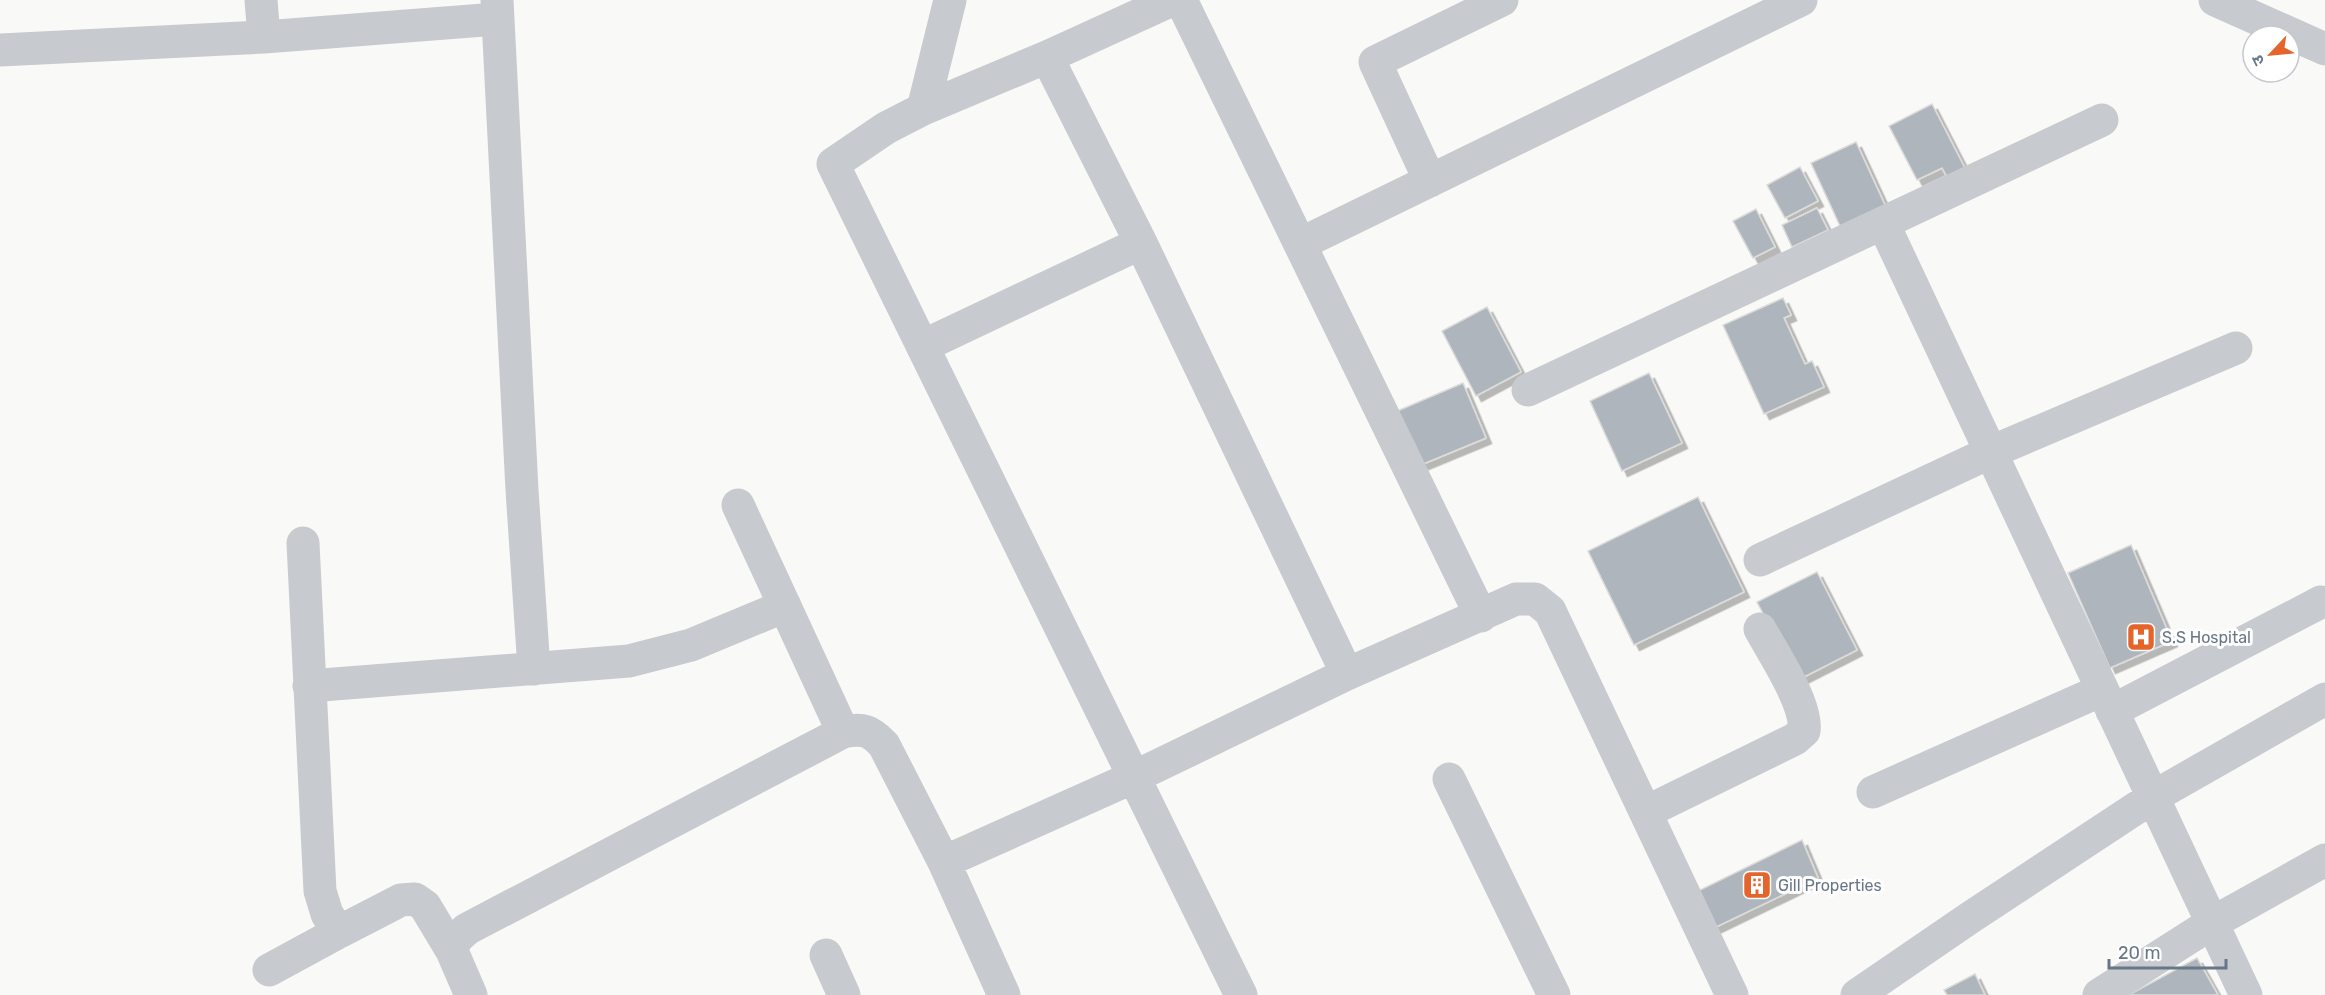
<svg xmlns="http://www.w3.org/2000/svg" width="2325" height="995" font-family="Rubik,'Noto Sans Devanagari',sans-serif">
	<defs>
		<filter id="shadow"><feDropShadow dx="5.5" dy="5.5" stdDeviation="0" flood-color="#0004"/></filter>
	</defs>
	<rect width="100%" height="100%" fill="#f9f9f7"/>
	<path fill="#aeb5bc" stroke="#dbdbd9" stroke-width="1.5" filter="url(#shadow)" d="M1932,104L1970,178L1953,187L1942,168L1917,180L1889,126Z
		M1856,142L1885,205L1840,226L1811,163Z
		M1800,167L1818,201L1785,218L1767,185Z
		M1817,208L1828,230L1792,247L1782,225Z
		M1756,209L1775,247L1753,258L1733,221Z
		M1783,298L1791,315L1784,318L1805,364L1812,361L1824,387L1764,414L1723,325Z
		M1487,307L1521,372L1476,396L1442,331Z
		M1649,373L1682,443L1622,471L1590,401Z
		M1463,383L1486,438L1411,469L1388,415Z
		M1698,497L1744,592L1634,645L1588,551Z
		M2131,545L2172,641L2110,668L2068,573Z
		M1817,572L1857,650L1798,680L1757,602Z
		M1802,840L1818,878L1714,928L1696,892Z
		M2197,958L2218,995H2129Z
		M1975,974L1985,995H1947L1944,990Z"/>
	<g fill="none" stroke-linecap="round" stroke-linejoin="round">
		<path stroke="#c7cace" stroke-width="33" d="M261,0L264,37
			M497,0L522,490L534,669
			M1172,0L1047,57L923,109L886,128L833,164L1241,995
			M1181,0L1481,616
			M2215,0L2325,49
			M0,50L264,37L497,19
			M1047,57L1141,243L1347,674
			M923,109L950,0
			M1430,181L1375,62L1502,0
			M1883,223L2102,120
			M1300,244L1801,0
			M923,346L1141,243
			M1528,390L1883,223L2246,995
			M738,505L843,732
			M303,543L320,891L327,914L339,932L401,900L415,899L425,906L452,951
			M1760,560L1991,452L2236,348
			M309,686L629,661L691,645L785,606
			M2112,711L2321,602
			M1449,779L1554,995
			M1873,792L2102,690
			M1646,812L1795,739L1804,731C1808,705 1773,653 1760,629
			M944,862L1134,777L1347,674L1516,599H1535L1550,611L1732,995
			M826,955L844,995
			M269,970L339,932
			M471,995L452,951L456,939L467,929L843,732C863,728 870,730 884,745L944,862L1004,995
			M1857,995L1971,917L2153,797L2325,699
			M2099,995L2212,923L2325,860"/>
	</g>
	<defs>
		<g id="hospital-square" transform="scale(1.5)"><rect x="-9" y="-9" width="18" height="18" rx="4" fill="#e5642b" stroke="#fff"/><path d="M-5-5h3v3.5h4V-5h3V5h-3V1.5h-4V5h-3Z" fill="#fff"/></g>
		<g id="building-square" transform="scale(1.5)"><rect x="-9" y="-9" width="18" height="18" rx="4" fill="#e5642b" stroke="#fff"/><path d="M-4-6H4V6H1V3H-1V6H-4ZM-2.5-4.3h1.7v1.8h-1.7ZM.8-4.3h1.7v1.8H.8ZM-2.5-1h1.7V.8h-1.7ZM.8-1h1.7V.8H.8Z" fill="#fff"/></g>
	</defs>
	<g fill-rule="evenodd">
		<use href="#hospital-square" x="2141" y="637"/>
		<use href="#building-square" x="1757" y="885"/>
	</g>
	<g text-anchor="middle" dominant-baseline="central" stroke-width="6" stroke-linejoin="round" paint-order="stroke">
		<g font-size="16" fill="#687788" stroke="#fff" text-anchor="start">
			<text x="2162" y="637">S.S Hospital</text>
			<text x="1778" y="885">Gill Properties</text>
		</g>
	</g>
	<g transform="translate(2271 54) rotate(244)"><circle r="28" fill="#ffffff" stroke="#c3c9cf" stroke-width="1.5"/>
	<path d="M0-4.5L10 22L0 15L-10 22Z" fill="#e5642b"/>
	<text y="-9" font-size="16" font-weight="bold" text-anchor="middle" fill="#687788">उ</text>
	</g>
	<path d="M2109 959v9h117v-9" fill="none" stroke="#687788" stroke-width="3"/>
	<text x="2118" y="959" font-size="18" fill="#687788" stroke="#ffffff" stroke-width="4.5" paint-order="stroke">20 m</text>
</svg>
